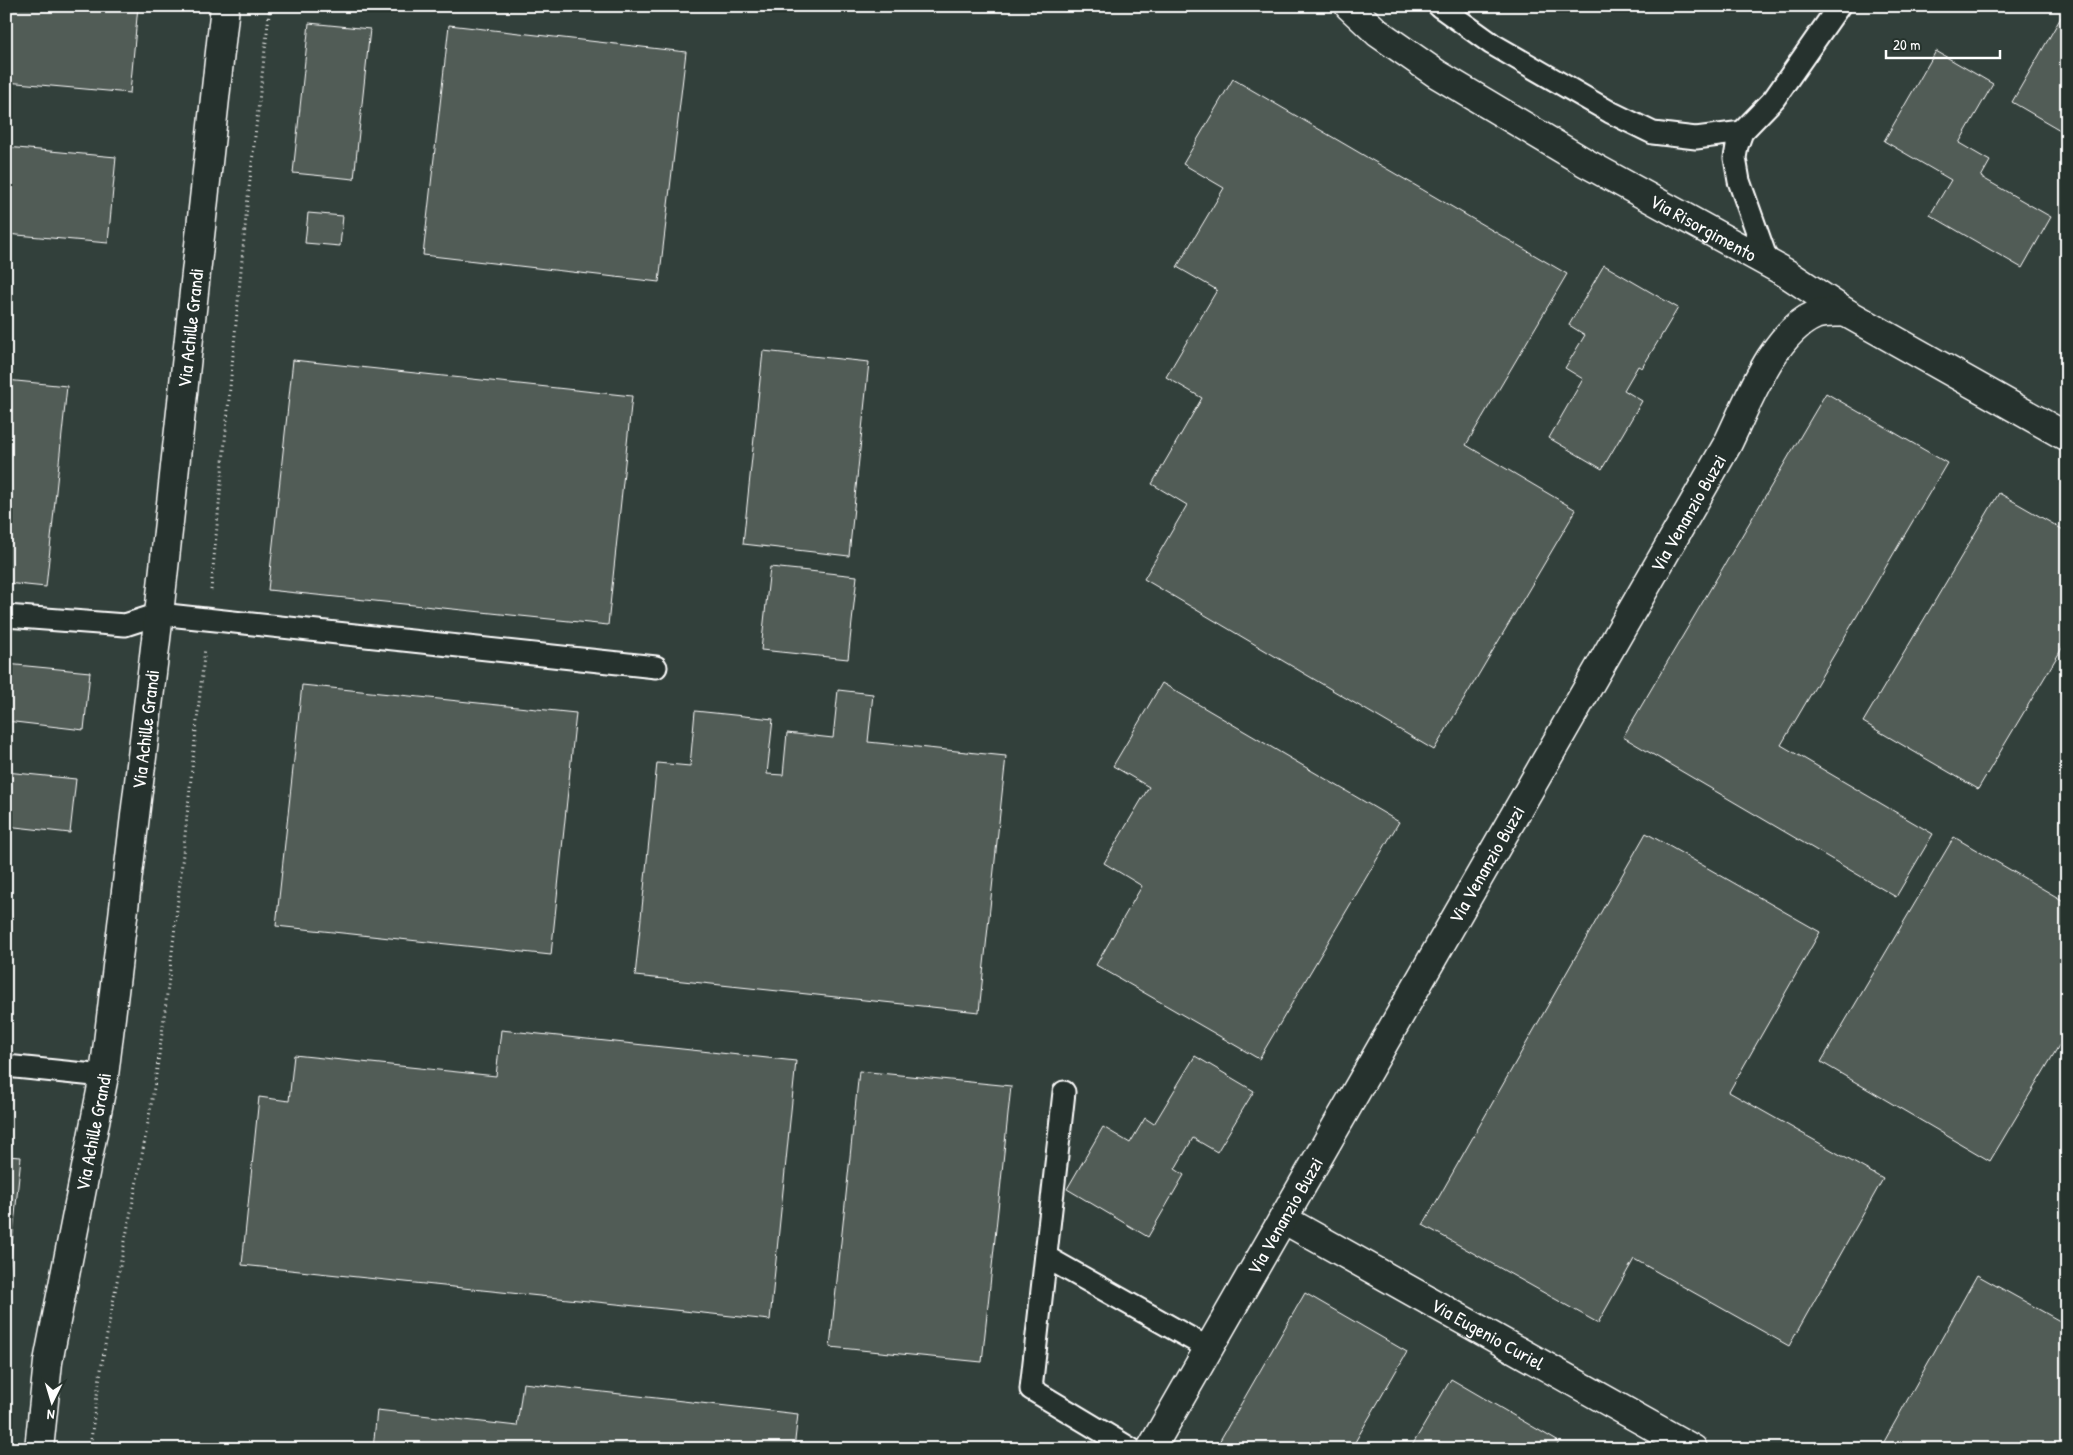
<svg xmlns="http://www.w3.org/2000/svg" width="2073" height="1455" font-family="'Patrick Hand',sans-serif">
	<rect width="100%" height="100%" fill="#26332d"/>
	<filter id="ink" filterUnits="userSpaceOnUse"><feTurbulence type="fractalNoise" baseFrequency=".02" numOctaves="2"/><feDisplacementMap in="SourceGraphic" scale="10" xChannelSelector="R" yChannelSelector="G"/><feConvolveMatrix kernelMatrix="1 2 1 2 8 2 1 2 1" color-interpolation-filters="sRGB"/></filter>
	<g filter="url(#ink)">
		<path fill="#333f3a" d="M6,6H2067V1449H6Z"/>
		<path fill="#515c57" stroke="#fff" d="M6,6H138L130,93L6,82Z
			M2067,7V134L2012,102Z
			M309,23L370,29L354,179L293,173Z
			M449,25L686,52L659,282L423,255Z
			M1936,51L1993,84L1959,143L1990,161L1981,177L2051,217L2022,268L1930,215L1951,180L1884,141Z
			M1233,79L1567,274L1466,445L1576,510L1434,750L1144,579L1187,505L1152,484L1202,398L1166,377L1217,290L1177,267L1224,188L1183,164Z
			M6,147L116,157L108,243L6,234Z
			M308,213L343,216L340,246L305,243Z
			M1604,265L1678,308L1642,368L1638,366L1624,390L1642,401L1602,469L1549,438L1583,379L1565,368L1585,335L1569,325Z
			M763,351L869,362L849,556L743,544Z
			M293,360L632,396L608,625L268,590Z
			M6,380L67,386L46,587L6,583Z
			M1826,393L1947,463L1781,745L1933,834L1896,897L1623,737Z
			M1999,493L2067,532V640L1978,789L1863,722Z
			M770,567L857,576L848,659L761,650Z
			M6,664L90,672L84,730L6,721Z
			M1162,683L1399,822L1259,1059L1096,965L1142,886L1104,863L1149,787L1113,766Z
			M302,685L576,713L551,955L276,926Z
			M838,690L873,694L868,742L1006,756L979,1012L635,976L657,763L690,766L695,711L773,719L767,774L783,775L787,733L833,738Z
			M6,772L76,779L70,833L6,826Z
			M1646,833L1820,932L1729,1092L1883,1179L1789,1346L1634,1259L1598,1323L1423,1225Z
			M1954,837L2067,903V1032L1990,1161L1821,1062Z
			M501,1030L796,1061L770,1320L242,1265L259,1097L289,1101L294,1055L496,1076Z
			M1195,1056L1254,1091L1217,1152L1193,1138L1175,1169L1184,1175L1148,1237L1067,1189L1103,1127L1130,1143L1145,1118L1154,1124Z
			M859,1071L1011,1086L982,1362L830,1347Z
			M6,1156L21,1157L6,1302Z
			M1977,1275L2067,1325V1449H1880Z
			M1305,1293L1407,1352L1351,1449H1215Z
			M1451,1379L1559,1442L1555,1449H1410Z
			M523,1383L798,1414L794,1449H373L377,1410L517,1426Z"/>
		<g fill="none" stroke-linecap="round" stroke-linejoin="round">
			<g stroke="#fff" stroke-width="25">
				<path id="lane" d="M1439,6L1492,44L1610,112L1653,133L1696,138L1742,132
					M1768,263L1739,181L1735,158L1737,146L1742,132L1774,99L1839,6
					M6,616L125,625L159,614L656,667
					M6,1066L104,1076
					M1064,1092L1031,1389L1131,1449
					M1046,1257L1208,1348"/>
			</g>
			<g stroke="#fff" stroke-width="31">
				<g id="street">
					<path id="s1" d="M1349,6L1378,33L1437,74L1586,163L1786,273L1845,312L2067,437"/>
					<path id="s2" d="M1283,1219L1693,1449"/>
					<path id="s3" d="M39,1449L48,1362L104,1076L159,614L225,6"/>
					<path id="s4" d="M1151,1449L1727,445C1747,405 1772,333 1815,315C1823,312 1836,313 1845,312"/>
				</g>
			</g>
			<path stroke="#fff" stroke-width="3" stroke-dasharray="1 4" stroke-linecap="butt" d="M211,590L247,206L270,6
				M90,1449C105,1314 141,1183 160,1048C178,915 190,781 205,648"/>
			<use href="#lane" stroke="#26332d" stroke-width="21"/>
			<use href="#street" stroke="#26332d" stroke-width="28"/>
		</g>
	</g>
	<g text-anchor="middle" dominant-baseline="central" stroke-width="4.5" stroke-linejoin="round" paint-order="stroke">
		<g font-size="19" fill="#fff" stroke="#26332d">
			<text stroke="none"><textPath href="#s1" startOffset="419">Via Risorgimento</textPath></text>
			<text stroke="none"><textPath href="#s3" startOffset="1132">Via Achille Grandi</textPath></text>
			<text stroke="none"><textPath href="#s4" startOffset="1079">Via Venanzio Buzzi</textPath></text>
			<text stroke="none"><textPath href="#s3" startOffset="728">Via Achille Grandi</textPath></text>
			<text stroke="none"><textPath href="#s4" startOffset="674">Via Venanzio Buzzi</textPath></text>
			<text stroke="none"><textPath href="#s3" startOffset="322">Via Achille Grandi</textPath></text>
			<text stroke="none"><textPath href="#s4" startOffset="269">Via Venanzio Buzzi</textPath></text>
			<text stroke="none"><textPath href="#s2" startOffset="235">Via Eugenio Curiel</textPath></text>
		</g>
	</g>
	<rect width="2073" height="1455" fill="none" stroke="#26332d" stroke-width="25"/>
	<rect x="12" y="12" width="2048" height="1430" fill="none" stroke="#fff" stroke-width="2" filter="url(#ink)"/>
	<g transform="translate(52 1402) rotate(185)" stroke="#26332d" stroke-width="4" paint-order="stroke">
	<path d="M0-4L9 19L0 12L-9 19Z" fill="#ffffff"/>
	<text y="-8" font-size="14" font-weight="bold" text-anchor="middle" fill="#ffffff">N</text>
	</g>
	<path d="M1886 50v8h114v-8" fill="none" stroke="#ffffff" stroke-width="2.5"/>
	<text x="1893" y="50" font-size="15" fill="#ffffff" stroke="#26332d" stroke-width="4" paint-order="stroke">20 m</text>
</svg>
